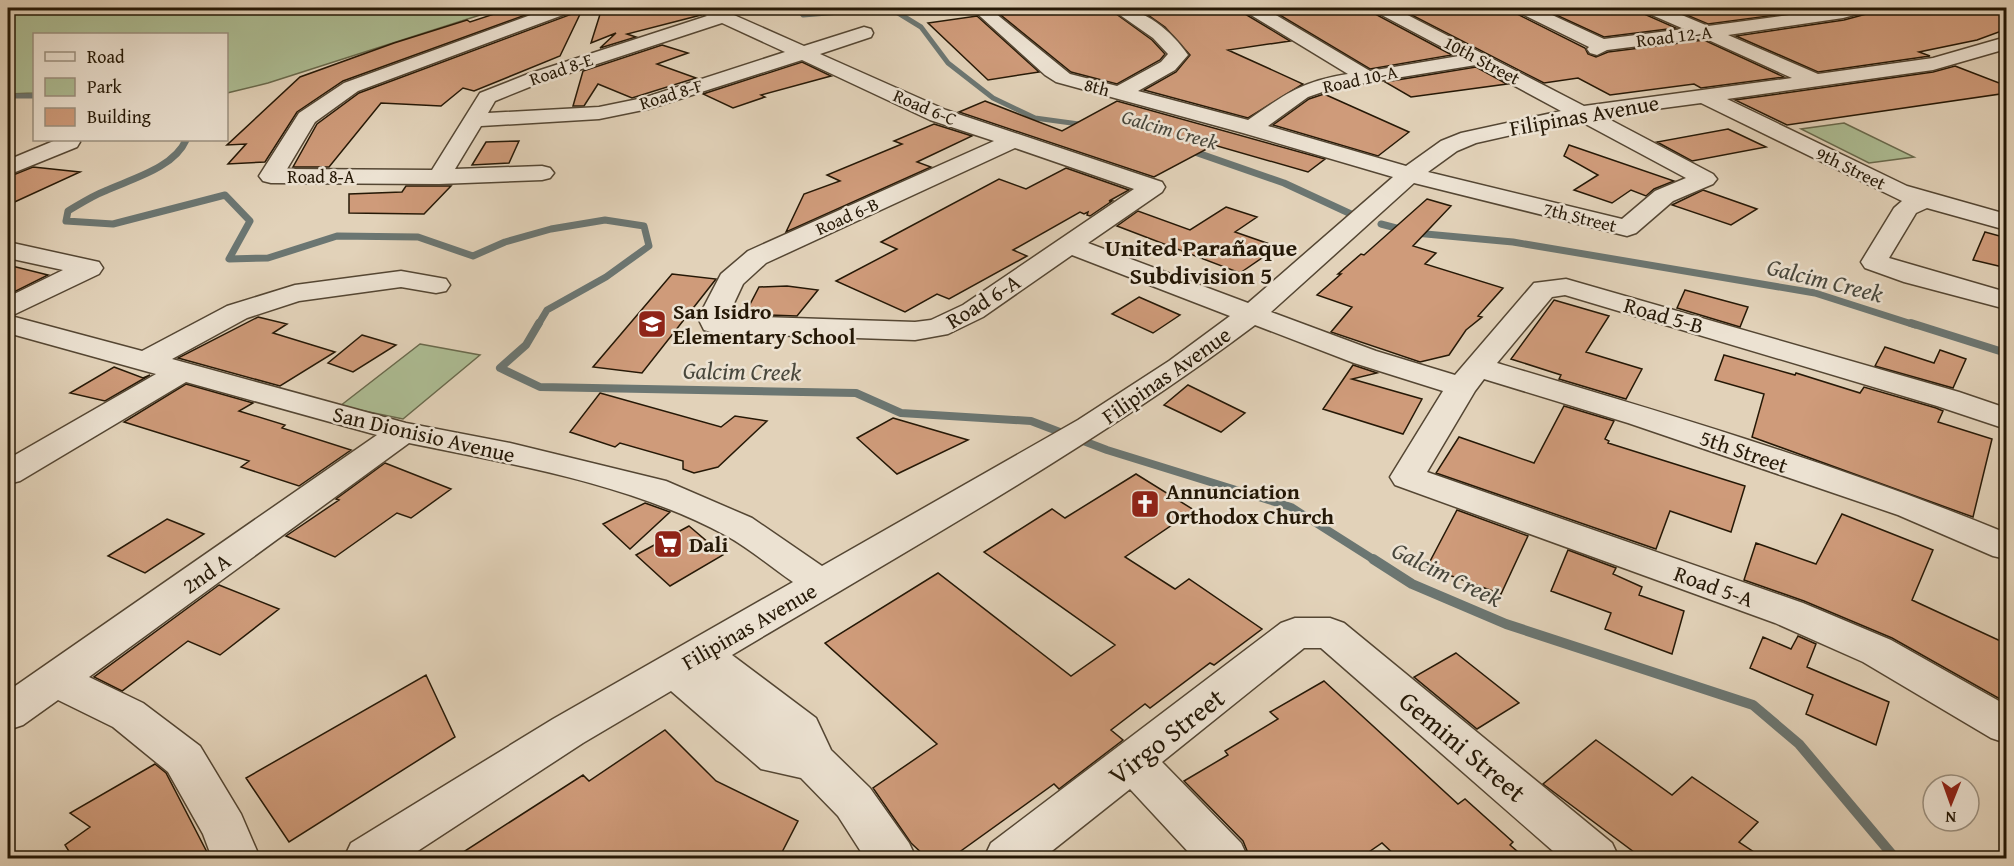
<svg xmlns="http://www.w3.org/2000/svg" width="2014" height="866" font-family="'Gentium Book Plus',serif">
	<rect width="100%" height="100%" fill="#e2d2b9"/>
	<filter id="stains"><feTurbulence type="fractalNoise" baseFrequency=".00333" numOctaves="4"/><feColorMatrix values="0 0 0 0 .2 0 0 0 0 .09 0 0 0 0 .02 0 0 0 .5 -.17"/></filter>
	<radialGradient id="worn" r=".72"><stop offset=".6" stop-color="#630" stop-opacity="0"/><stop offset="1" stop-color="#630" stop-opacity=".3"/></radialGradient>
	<path fill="#adbd94" stroke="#696a4d" stroke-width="1.5" d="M8,8H502L268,83L227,93L226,34H34V93L8,94Z
		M1844,123L1914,157L1869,163L1801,129Z
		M420,344L480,355L403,419L340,406Z"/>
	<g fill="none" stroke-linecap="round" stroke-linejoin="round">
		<path stroke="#6b7672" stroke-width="5" d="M798,8L803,15L890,8L921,27L948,63L993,98L1035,118L1086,125
			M8,96H34"/>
		<path stroke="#6b7672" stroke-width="7" d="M186,140C174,168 131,179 105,191C92,196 80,204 68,211L66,221L113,224L225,195L250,221L229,259L268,258L337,236L418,237L473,256L505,242L551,229L605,220L644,226L649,246L606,277L547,310L538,325
			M1189,150L1284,183L1351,214
			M1381,224L1415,233L1513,242L1815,293L1915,325"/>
		<path stroke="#6b7672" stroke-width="8" d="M539,323L526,345L500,368L540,387L856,393L901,413L1031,421L1107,450L1291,507L1376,561
			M1911,323L2006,353"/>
		<path stroke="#6b7672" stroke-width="10" d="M1373,559L1412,584L1506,624L1753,705L1799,744L1895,858"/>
	</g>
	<path fill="#cf9b7a" stroke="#251806" stroke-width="1.5" d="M512,8H545L343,81L297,112L265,162L228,164L246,144L227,145L300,77L394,43L467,20L470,22Z
		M576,8H583L560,56L474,91L463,88L441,106L381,103L329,167H293L317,124L359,93L572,14Z
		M602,8H695L701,15L627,34L636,37L600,48L616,33L591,43Z
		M992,8H1108L1152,40L1165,54L1160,60L1117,84L1071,72Z
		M1129,8H1242L1245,14L1290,41L1228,50L1303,84L1248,118L1144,90L1176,72L1190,55L1165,27L1145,13Z
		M1268,8H1371L1375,14L1452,55L1370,69Z
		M1398,8H1514L1517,14L1585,48L1588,54L1596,57L1608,52L1704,40L1784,77L1701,88L1694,84L1610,95L1578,78L1544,83Z
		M1541,8H1641L1644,14L1676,28L1604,37Z
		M1670,8H1829L1708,24Z
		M1869,8H2007V29L1977,40L1919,52L1930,56L1818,72L1736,36L1844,20L1866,14Z
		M977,16L1039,72L988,80L928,23Z
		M662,45L688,53L657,64L696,78L632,98L598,84L584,106H573L583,71Z
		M802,62L831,76L761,95L765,97L733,108L703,94Z
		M1955,66L2007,86V93L1787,125L1735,100L1933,72Z
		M1476,67L1507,84L1411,97L1385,82Z
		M1324,94L1409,132L1378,156L1273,125L1309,99Z
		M985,101L1062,131L1117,101L1325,159L1308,172L1214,145L1154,177L959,112Z
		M934,124L972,136L917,162L931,167L786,232L804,194L840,181L827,175L902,144L894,141Z
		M1728,129L1766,147L1692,161L1657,142Z
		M519,141L509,163L472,165L486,142Z
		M1569,145L1674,181L1654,189L1646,196L1631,190L1612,203L1574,190L1598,175L1564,156Z
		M33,167L80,172L8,205V177Z
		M1066,168L1129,190L1109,201H1112L1090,216L1087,215L1088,212L1084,214L1080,212L1013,250L1027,256L949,299L937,294L905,312L836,281L897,249L881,242L999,179L1026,189Z
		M406,186H451L424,214L349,213V194L402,192Z
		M1703,190L1757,209L1731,225L1672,205Z
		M1427,199L1451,206L1413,246L1436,253L1425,264L1503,288L1478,316L1482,317L1466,330L1449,355L1420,362L1331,332L1352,307L1317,295L1341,274H1338L1361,254L1364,255Z
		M1226,207L1257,217L1235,232L1278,247L1240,273L1117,226L1138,211L1190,230Z
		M1985,232L2007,238V268L1973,260Z
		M8,265L48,275L8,295Z
		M672,274L716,279L642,373L593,367Z
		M787,286L818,290L797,316L745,314L759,287Z
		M1685,290L1748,307L1740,327L1677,308Z
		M1139,297L1180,315L1153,333L1112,314Z
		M1554,300L1609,316L1586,352L1642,369L1626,399L1559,379L1561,375L1511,359Z
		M258,317L287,324L273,333L335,352L280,386L178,358Z
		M362,335L396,345L353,372L328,363Z
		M1885,347L1934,363L1940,350L1966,359L1953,388L1875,366Z
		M1724,355L1795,375L1796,373L1860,393L1864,387L1936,408L1943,411L1938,422L1992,439L1973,517L1752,437L1764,394L1715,380Z
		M1353,365L1377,373L1352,379L1422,399L1403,434L1323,409Z
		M114,367L143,378L150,375L105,401L70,393Z
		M186,384L253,403L239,411L285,425L282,428L351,450L299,486L241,467L249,461L124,422Z
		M1188,385L1245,413L1221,432L1164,405Z
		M600,393L721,427L735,416L767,421L718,467L694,473L683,469V461L620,443L615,447L570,432Z
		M1564,406L1614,421L1605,439L1609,441L1608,443L1745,486L1731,532L1670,511L1656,549L1436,473L1459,437L1534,463Z
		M893,418L968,440L897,474L857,438Z
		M385,463L451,489L411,518L397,513L335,557L286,536L339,500L336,499Z
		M1136,474L1194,510L1125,557L1175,589L1189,579L1262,629L1214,665L1210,663L1150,708L1145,704L1111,730L1123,740L1059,789L1054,784L951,858H927L911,843L873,788L937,744L825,643L938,573L1071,676L1115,645L984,552L1052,509L1065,518Z
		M645,503L670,512L630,549L603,524Z
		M1457,510L1528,536L1501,594L1427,567Z
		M1842,514L1933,550L1912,600L2007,644V703L1892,638L1804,601L1744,580L1756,543L1816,564Z
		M167,519L204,534L145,573L108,556Z
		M689,526L723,555L670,586L636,555Z
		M1568,550L1616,568L1613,574L1642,587L1639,595L1684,611L1672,654L1605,629L1611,613L1551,591Z
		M219,585L279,609L220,655L188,641L122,691L94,677Z
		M1798,636L1816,644L1807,667L1889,702L1876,745L1806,714L1813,695L1750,668L1763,637L1791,649Z
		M1456,653L1519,703L1477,729L1414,677Z
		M426,675L455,737L289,842L246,778Z
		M1324,681L1458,804L1465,799L1513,842L1510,845L1525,858H1398L1382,843L1360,858H1250L1243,841L1184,781L1228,755L1225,751L1278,719L1270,712Z
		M665,730L716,781L798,821L779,858H454L583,775L589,781Z
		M1596,740L1672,795L1692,777L1758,822L1739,842L1763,858H1642L1543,784Z
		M155,764L166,773L210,858H73L65,845L90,827L70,813Z"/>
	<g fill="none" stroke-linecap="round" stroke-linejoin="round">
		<g stroke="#544633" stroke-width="3">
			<path id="minor" d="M550,8H574L571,12L358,91L315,122L287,169L432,170L480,93L528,74L707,16L699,12L697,8H718L804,46L864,27L871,29L873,33L871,37L820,54L946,110L1162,182L1165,187L1162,192L1088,243L1248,303L1393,177L1243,133L1056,82L1045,75L971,8H989L1070,74L1117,86L1161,62L1168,54L1153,38L1110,8C1141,5 1171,30 1188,55L1175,70L1138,91L1248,120C1284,95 1302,81 1348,74L1246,12L1244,8H1264L1370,71L1459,56L1376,12L1373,8H1394L1584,106L1792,78L1704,38L1607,50L1597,55L1590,53L1587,49L1589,47L1518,12L1516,8H1537L1604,39L1684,29L1645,12L1643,8H1665L1708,26L1842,8H1867L1865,12L1843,18L1728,35L1818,74L1933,58L2006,37V49L1933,70L1727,99L1907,186L2006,214V230L1927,208L1916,213L1889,258L2006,292V309L1904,282L1865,268L1861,262L1894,208L1902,201L1701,103L1603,116L1713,174L1717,179L1713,184L1673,201L1636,233L1627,236L1414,183L1271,312L1376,351L1455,375L1534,283L1566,279L1959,392L2006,408V429L1937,406L1565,295L1552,297L1497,363C1668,414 1841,465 2006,533V559L1993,556L1898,515L1628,423L1484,379L1475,391L1427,472L1803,603L1891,640L2006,705V743L1991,738L1863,662L1775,623L1395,485L1390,477L1443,391L1354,363L1255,325C1090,449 909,549 732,655L816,718L831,750L870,788L909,843L916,858H865L838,816L801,778L761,769L671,691L583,743L407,858H344L351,843L553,719L793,582C771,567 749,548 725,535C628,483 516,465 409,443L89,677L143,703L200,746L241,814L260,858H212L203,834L168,772L113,727L58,700L23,725L8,730V691L377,435L186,382L20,481L8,484V459L156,374L8,333V297L63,270L8,258V242L99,262L103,268L99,274L11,316L142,351L227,306L295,285L401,271L446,279L450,285L446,291L436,293L401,287L299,301L247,318L172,359L406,423L510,443L666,481L752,518L822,566L1078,420L1169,361L1230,316L1072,255L983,317L948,334L915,340L714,333L704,330L698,318L721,274L748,251L994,141L930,120L802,60L648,109L599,119L481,126L455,169L542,166L550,168L554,173L550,178L542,180L439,184L271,183L263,181L259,176L299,113L344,83ZM722,23L785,52L643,98L599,107L488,113L495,101L542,82ZM1476,65L1561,111L1461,133L1441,141L1406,166L1268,126L1308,97L1334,88ZM1578,120L1686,178L1655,191L1622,219L1428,172L1457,151L1476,143ZM1015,148L1134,189L963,305L931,320L915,322L728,316L743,284L766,263Z
				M56,140H79L80,142L77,147L8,175V160Z
				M1295,618H1330L1344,623L1612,843L1619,858H1561L1321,648H1304L1162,762L1241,843L1248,858H1194L1130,789L1043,858H984L991,843L1281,623Z"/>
		</g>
		<use href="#minor" fill="#ece2d2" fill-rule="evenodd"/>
	</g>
	<defs>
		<g id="school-square" transform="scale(1.5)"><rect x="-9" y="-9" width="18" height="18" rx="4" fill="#8f2418" stroke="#ece2d2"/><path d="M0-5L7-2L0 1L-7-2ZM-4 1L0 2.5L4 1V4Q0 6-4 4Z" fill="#fff"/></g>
		<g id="church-square" transform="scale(1.5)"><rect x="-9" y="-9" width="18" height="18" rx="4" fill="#8f2418" stroke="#ece2d2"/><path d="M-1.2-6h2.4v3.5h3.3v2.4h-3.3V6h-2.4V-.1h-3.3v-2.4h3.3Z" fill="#fff"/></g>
		<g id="supermarket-square" transform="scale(1.5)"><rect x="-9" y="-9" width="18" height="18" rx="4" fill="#8f2418" stroke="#ece2d2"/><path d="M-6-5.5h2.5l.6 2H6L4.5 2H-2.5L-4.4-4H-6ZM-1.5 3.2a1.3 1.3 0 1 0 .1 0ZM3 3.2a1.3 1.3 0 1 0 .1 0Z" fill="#fff"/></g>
	</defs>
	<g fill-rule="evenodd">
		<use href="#school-square" x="652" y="324"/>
		<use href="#church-square" x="1145" y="504"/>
		<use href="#supermarket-square" x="668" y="544"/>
	</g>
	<g text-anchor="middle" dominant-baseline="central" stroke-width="5" stroke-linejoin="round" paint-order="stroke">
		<g font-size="18" fill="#251806" stroke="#ece2d2">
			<text transform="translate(1674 36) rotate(-7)">Road 12-A</text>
			<text transform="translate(1482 60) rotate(28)">10th Street</text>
			<text transform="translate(561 69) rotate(-19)">Road 8-E</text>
			<text transform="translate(1360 79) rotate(-12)">Road 10-A</text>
			<text transform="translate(1097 87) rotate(15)">8th</text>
			<text transform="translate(671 94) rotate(-17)">Road 8-F</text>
			<text transform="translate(925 107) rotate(23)">Road 6-C</text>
			<text transform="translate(1851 168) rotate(26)">9th Street</text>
			<text x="321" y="176">Road 8-A</text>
			<text transform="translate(847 216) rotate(-24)">Road 6-B</text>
			<text transform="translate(1580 217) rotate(14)">7th Street</text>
		</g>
		<g font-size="20" font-style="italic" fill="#48473c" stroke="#ece2d2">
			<text transform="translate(1170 129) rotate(16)">Galcim Creek</text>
		</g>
		<g font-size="22" fill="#251806" stroke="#ece2d2">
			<text transform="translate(1584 115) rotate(-10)">Filipinas Avenue</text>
			<text transform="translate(983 301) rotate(-32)">Road 6-A</text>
			<text transform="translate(1664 315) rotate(16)">Road 5-B</text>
			<text transform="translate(1166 375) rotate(-35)">Filipinas Avenue</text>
			<text transform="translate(424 434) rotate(13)">San Dionisio Avenue</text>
			<text transform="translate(1744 451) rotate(19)">5th Street</text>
			<text transform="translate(206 573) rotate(-35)">2nd A</text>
			<text transform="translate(1714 586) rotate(20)">Road 5-A</text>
			<text transform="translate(749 626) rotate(-30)">Filipinas Avenue</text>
		</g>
		<g font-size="22" font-weight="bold" fill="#251806" stroke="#ece2d2" text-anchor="start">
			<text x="673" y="311">San Isidro<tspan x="673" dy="25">Elementary School</tspan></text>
			<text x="1166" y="491">Annunciation<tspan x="1166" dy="25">Orthodox Church</tspan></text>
			<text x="689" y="544">Dali</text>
		</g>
		<g font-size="24" font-weight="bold" fill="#251806" stroke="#ece2d2">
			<text x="1201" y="247">United Parañaque<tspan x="1201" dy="28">Subdivision 5</tspan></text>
		</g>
		<g font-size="24" font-style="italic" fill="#48473c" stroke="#ece2d2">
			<text transform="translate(1825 280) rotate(14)">Galcim Creek</text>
			<text transform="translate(742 371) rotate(1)">Galcim Creek</text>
			<text transform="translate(1447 574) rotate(26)">Galcim Creek</text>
		</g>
		<g font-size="27" fill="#251806" stroke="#ece2d2">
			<text transform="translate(1166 736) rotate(-38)">Virgo Street</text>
			<text transform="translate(1463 746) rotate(40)">Gemini Street</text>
		</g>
	</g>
	<rect width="2014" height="866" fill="none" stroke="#e2d2b9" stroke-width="30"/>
	<rect x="9" y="9" width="1996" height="848" fill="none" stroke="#251806" stroke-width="3"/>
	<rect x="15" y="15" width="1984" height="836" fill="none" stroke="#251806" stroke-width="1.5"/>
	<rect x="33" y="33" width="195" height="108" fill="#ece2d2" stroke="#9c9180" stroke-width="1.5"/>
	<rect x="45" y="52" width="30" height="9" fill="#ece2d2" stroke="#9c9180" stroke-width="1.5"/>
	<text x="87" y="63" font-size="18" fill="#251806">Road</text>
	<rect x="45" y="78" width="30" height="18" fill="#adbd94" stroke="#9c9180" stroke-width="1.5"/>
	<text x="87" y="93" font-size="18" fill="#251806">Park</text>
	<rect x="45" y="108" width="30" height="18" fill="#cf9b7a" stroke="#9c9180" stroke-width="1.5"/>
	<text x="87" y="123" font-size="18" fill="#251806">Building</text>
	<g transform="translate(1951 803) rotate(181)"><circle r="28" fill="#ece2d2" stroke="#9c9180" stroke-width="1.5"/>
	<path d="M0-4.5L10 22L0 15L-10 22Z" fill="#8f2418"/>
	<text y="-9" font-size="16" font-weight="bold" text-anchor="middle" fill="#251806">N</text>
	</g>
	<rect width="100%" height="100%" filter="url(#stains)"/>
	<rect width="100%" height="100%" fill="url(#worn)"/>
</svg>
